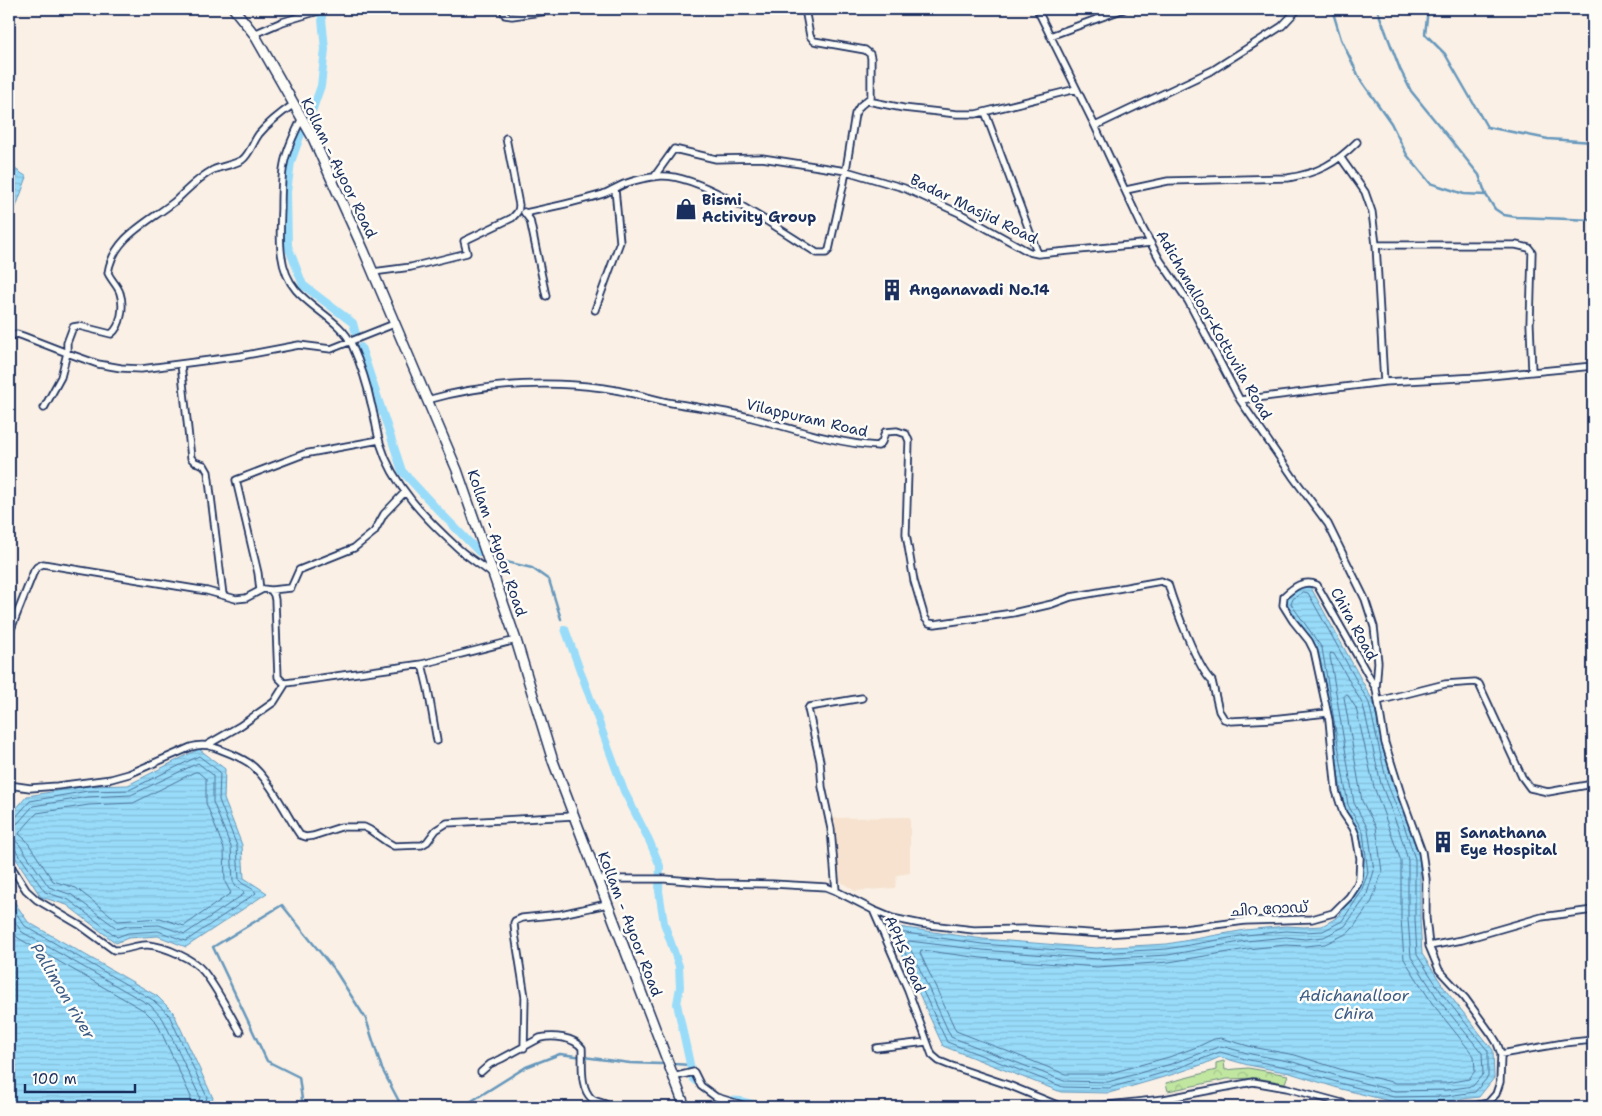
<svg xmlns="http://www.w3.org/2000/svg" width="1602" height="1116" font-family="'Shantell Sans','Noto Sans Malayalam',sans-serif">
	<defs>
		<pattern id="park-crowns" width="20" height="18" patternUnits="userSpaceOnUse" patternTransform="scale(1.25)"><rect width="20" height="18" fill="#c0e6a0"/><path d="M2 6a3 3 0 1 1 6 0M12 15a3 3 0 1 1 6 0" fill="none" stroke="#a4c68c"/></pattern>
		<pattern id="water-rules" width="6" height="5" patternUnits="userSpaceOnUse" patternTransform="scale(1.25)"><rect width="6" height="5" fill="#98dcfa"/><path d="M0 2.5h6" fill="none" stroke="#82bdd9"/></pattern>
	</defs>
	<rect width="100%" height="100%" fill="#faf0e5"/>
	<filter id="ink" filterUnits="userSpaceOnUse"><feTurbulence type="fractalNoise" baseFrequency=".02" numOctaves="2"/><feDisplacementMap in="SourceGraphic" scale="10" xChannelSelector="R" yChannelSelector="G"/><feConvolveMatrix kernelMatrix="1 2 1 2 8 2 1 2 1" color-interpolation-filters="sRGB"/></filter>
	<g filter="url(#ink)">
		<path fill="#f6e2cf" d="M910,817V873L897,875L895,888L855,891L838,880L834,818Z"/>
		<path fill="url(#park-crowns)" stroke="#6e8a7f" d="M1224,1061L1225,1070L1248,1068L1288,1075L1285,1083L1256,1078L1227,1079L1168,1091L1166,1083L1216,1070V1063Z"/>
		<path fill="url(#water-rules)" stroke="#6697bc" d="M9,165L27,177L9,226Z
			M1304,586L1311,588L1373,701L1392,781L1409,826L1420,859V919L1422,954L1447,992L1493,1050L1494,1078L1479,1097L1447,1101L1394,1102L1341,1089L1290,1073L1248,1065L1220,1057L1204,1064L1174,1074L1109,1093L1061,1092L943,1046L890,930L898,927L983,939L1096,948L1167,944L1245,930L1286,926L1304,927L1322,926L1338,917L1356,892L1363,872L1358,832L1344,807L1317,650L1285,604L1289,596Z
			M199,749L225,769L224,799L242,845L244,878L267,893L186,947L158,936L128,938L116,943L67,905L41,897L9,848V817L27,796L87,786L128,785Z
			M9,894L28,922L157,996L173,1012L213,1098L208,1107H14L9,1100Z"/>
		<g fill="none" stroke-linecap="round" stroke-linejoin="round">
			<path stroke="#4d749c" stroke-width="1" d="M1304,592L1308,593L1369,703L1387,783L1405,828L1415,859V919L1417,955L1443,995L1488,1051V1077L1475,1092L1447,1096L1394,1097L1343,1084L1291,1068L1249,1060L1220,1052L1173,1070L1109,1088L1063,1087L947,1042L904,951L898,936L899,932L982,944L1096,953L1167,949L1246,935L1286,931L1304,932L1323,931L1342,921L1360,894L1368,873L1363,832L1348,805L1322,648L1291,604L1293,599Z
				M1331,653L1334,654L1363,705L1381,784L1399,830L1408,860V919L1411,957L1438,999L1482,1053L1483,1074L1473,1086L1446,1090L1395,1091L1344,1078L1293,1062L1251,1054L1221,1046L1171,1064L1108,1082L1064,1081L951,1037L910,948L908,943L909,941L982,950L1097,959L1168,955L1246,941L1286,937L1305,939L1324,937L1345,926L1366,897L1374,871L1368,829L1354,803L1330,656Z
				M1347,694L1356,708L1374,787L1401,861V919L1404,959L1432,1003L1474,1056L1475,1071L1469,1079L1446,1083H1396L1346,1071L1295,1055L1252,1047L1221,1038L1214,1039L1197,1047L1169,1057L1107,1074H1065L956,1031L920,953L921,950L981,958L1097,967L1169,962L1247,949L1286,945L1305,946L1325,944L1348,933L1353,928L1372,901L1382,872L1376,827L1362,801L1344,697Z
				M195,772H198L206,779V803L224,849L225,882L231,893L184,926L160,918L118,921L76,888L53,881L26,840L19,834L20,832L37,813L89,805L133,803Z
				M9,820L14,819L30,801L88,791L129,790L199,756L220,772L219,800L237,846L239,880C243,886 253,887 256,893L186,941L158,931L128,933L117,937L69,900L45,892L15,849L9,846
				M9,827L18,823L33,806L88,797L131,795L198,763L213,775V802L231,847L233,881L236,887L243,891L244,894L185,934L159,925L127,926L118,929L72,895L49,887L19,844L14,840H9
				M9,903L25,926L153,1000L169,1015L207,1097L204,1107
				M9,914L22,932L150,1005L163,1019L200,1097L197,1107
				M9,928L18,938L145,1011L157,1023L191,1097L190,1107"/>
			<path stroke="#6697bc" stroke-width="2.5" d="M1332,9L1341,39L1360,79L1391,123L1407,155L1430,183L1464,194L1486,195
				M1377,9L1400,69L1411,91L1479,175L1486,195L1495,209L1504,215L1516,217L1593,220
				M1428,9L1425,34L1445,54L1487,127L1548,139L1593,142
				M498,560L532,568L549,580L561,619
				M675,1064L690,1065
				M303,1107L299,1077L267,1061L213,947L282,905L336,972L366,1019L382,1069L402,1107
				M462,1107L526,1067L560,1054L630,1063L661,1064"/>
			<path stroke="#98dcfa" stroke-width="8" d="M310,117L321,86L325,49L321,9
				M301,134L291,162L287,192L288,246L303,285L353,323L356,334
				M361,347L402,471L437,509L479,552
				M565,629L624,791L649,840L660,866L659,891L664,923L679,966L680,987L677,1004L693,1078L701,1085
				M727,1100L740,1101L764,1107"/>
			<g stroke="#1b2f5e" stroke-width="9">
				<path id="minor" d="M503,9L505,15L512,16L563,9
					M1037,9L1095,126L1143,229L1160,260L1188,301L1240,400L1293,477L1328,524L1365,599L1374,627L1378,662L1376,689L1385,743L1402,797L1422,852L1426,879V918L1429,946L1439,970L1465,998L1492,1035L1497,1043L1501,1054L1500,1082L1496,1094L1488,1103L1469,1107
					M254,34L282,22L325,9
					M1050,36L1124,9
					M868,101L903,108L957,114H976L1076,89
					M985,112L1038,254
					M302,118C295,132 287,148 284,164C281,179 281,194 281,209C280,236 277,268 296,290C312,309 342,322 352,345C360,363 367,383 371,403C375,416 376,430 380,443C393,486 427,520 459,549C469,558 481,565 492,574
					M1095,126L1213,70L1282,26L1298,9
					M1341,158L1365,192L1372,212L1376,245L1384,382
					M654,177L674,149L716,159L762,158L846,171L904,188L959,213L1029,252L1038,254L1151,243
					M1126,190L1168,181L1288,178C1318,173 1335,164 1357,142
					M524,212L530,220L546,296
					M525,213C551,207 578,202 603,194C611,191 617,187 624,184C635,180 649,177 661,176C702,174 781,231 817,253H826L829,250L844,182L855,114L860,106L871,97V58L870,54L865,50L814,41L810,36L805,9
					M1376,245H1516L1529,248L1532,252L1530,324L1532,372
					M373,272L411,267L467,253L464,241L512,218C517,213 519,211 519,205L506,138
					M595,310L620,242L615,189
					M9,337L17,334L23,336L67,353L98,364L121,368L141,369L241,356L299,345L331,349L394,324
					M181,364L191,458L195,462L204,465L208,472L223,595
					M427,400C484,384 545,380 604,388C625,391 646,397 667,402C694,407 722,410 749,417C791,428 833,443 878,446L882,442L885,432L897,431L906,434L909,441L906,534L914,581L925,618L929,623L935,624L1013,613L1052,604L1071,597L1161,581L1168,584C1174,604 1198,670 1212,681L1219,711L1224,719L1231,721L1272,719L1327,713
					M1240,400L1384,382L1479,377L1593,366
					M44,408L61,377L67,353V343L73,327L79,326L111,334C122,326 124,305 120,293C118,286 111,280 108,273C113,237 149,222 174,202C186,191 199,177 213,170C222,166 233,165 242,160C250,154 253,142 259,134C269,122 281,113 294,104
					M260,590L258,573L236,480L304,454L379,440
					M271,590L291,588L299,570L354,548L374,532L384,514L405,492
					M9,614L16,615
					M9,634L34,571L37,567L43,564L207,591L236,599L246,598L263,589L271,590L274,595L275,600L278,677L283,682L286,683L422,664L516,640
					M422,664L428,689L437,741
					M1378,701L1445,684L1475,682L1479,684L1522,777L1530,788L1548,792L1593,784
					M207,745L240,726L274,702L286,683
					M9,785L30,788L57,786L111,779L129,774L191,747C204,743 212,746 224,751C232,754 241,758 249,763C267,776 284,809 296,829L300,835L306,837L313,836L341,827H364L370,830L387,842L394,846L422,845L427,842L436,830L447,823L574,816
					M9,863L26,890L37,900L81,926L114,950C126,951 136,944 148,945C164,946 194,959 204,972C218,990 229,1012 240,1032
					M598,879H665L715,883L773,884L826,887L836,891L873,910L908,990L932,1055L939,1061L949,1065L1011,1086L1062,1107
					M836,891L831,829L822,787L820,761L808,709L809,707L862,698
					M873,910L892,918L921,924L974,930L1028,929L1102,934L1184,929L1245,921L1312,919L1333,913L1349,897L1357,885L1359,879L1360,858L1356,835L1353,828L1343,813L1336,791L1329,720L1314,651L1309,641L1293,621L1283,605L1284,596C1294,587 1304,579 1317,585L1376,689
					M1429,946L1462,940L1542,917L1593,910
					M524,1048L525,997L515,934L514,923L515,921L522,918L561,914L607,904
					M876,1048L926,1042
					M1501,1054L1564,1043L1593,1040
					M481,1072L490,1064L501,1059L540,1038C553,1035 574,1037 582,1048C583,1064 579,1087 592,1099C598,1103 605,1102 610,1107
					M673,1077L694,1072L701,1086L716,1097L749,1107
					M1080,1107L1099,1106L1164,1099L1253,1082L1287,1088L1357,1107"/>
			</g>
			<g stroke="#1b2f5e" stroke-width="12">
				<path id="secondary" d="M234,9L254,34L312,136L364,251L457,470L516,640L553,761L685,1107"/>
			</g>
			<use href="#minor" stroke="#fdfcf7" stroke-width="5.5"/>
			<use href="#secondary" stroke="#fdfcf7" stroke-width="9"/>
		</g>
	</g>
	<defs>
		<g id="shop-bare" transform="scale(1.725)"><path d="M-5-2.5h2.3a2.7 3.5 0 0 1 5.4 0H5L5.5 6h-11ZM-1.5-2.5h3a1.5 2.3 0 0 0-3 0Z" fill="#1b2f5e" stroke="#fdfcf7" stroke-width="2.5" paint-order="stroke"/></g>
		<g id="building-bare" transform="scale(1.725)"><path d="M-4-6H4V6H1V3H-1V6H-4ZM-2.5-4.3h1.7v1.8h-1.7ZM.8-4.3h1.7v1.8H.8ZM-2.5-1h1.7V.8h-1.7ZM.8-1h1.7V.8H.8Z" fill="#1b2f5e" stroke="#fdfcf7" stroke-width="2.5" paint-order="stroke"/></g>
	</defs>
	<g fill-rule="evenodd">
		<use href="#shop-bare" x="686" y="209"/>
		<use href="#building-bare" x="892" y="290"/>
		<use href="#building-bare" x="1443" y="842"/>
	</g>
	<g text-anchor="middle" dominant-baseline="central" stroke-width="5" stroke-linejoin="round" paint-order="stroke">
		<g font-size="15" fill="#1b2f5e" stroke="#fdfcf7">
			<text transform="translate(339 168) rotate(64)">Kollam - Ayoor Road</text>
			<text transform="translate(974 209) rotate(26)">Badar Masjid Road</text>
			<text transform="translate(1214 325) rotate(60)">Adichanalloor-Kottuvila Road</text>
			<text transform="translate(807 418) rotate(13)">Vilappuram Road</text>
			<text transform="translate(497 543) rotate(71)">Kollam - Ayoor Road</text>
			<text transform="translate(1354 624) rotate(61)">Chira Road</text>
			<text transform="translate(1269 909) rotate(-3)">ചിറ റോഡ്</text>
			<text transform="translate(630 924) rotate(69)">Kollam - Ayoor Road</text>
			<text transform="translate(905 954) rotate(67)">APHS Road</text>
		</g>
		<g font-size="15" font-weight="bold" fill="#1b2f5e" stroke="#fdfcf7" text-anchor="start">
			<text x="702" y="200">Bismi<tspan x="702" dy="17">Activity Group</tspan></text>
			<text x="909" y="290">Anganavadi No.14</text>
			<text x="1460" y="833">Sanathana<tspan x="1460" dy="17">Eye Hospital</tspan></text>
		</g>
		<g font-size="16" font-style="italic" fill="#3a5a85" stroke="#fdfcf7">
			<text transform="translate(63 991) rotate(59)">Pallimon river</text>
			<text x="1354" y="995">Adichanalloor<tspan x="1354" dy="18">Chira</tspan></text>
		</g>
	</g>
	<rect width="1602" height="1116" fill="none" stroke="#fdfcf7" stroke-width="30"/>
	<rect x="15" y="15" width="1572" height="1086" fill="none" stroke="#1b2f5e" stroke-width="2" filter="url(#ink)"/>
	<path d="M25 1084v8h110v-8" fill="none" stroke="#1b2f5e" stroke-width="2.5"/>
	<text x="32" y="1084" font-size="15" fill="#1b2f5e" stroke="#fdfcf7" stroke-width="4" paint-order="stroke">100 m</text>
</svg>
